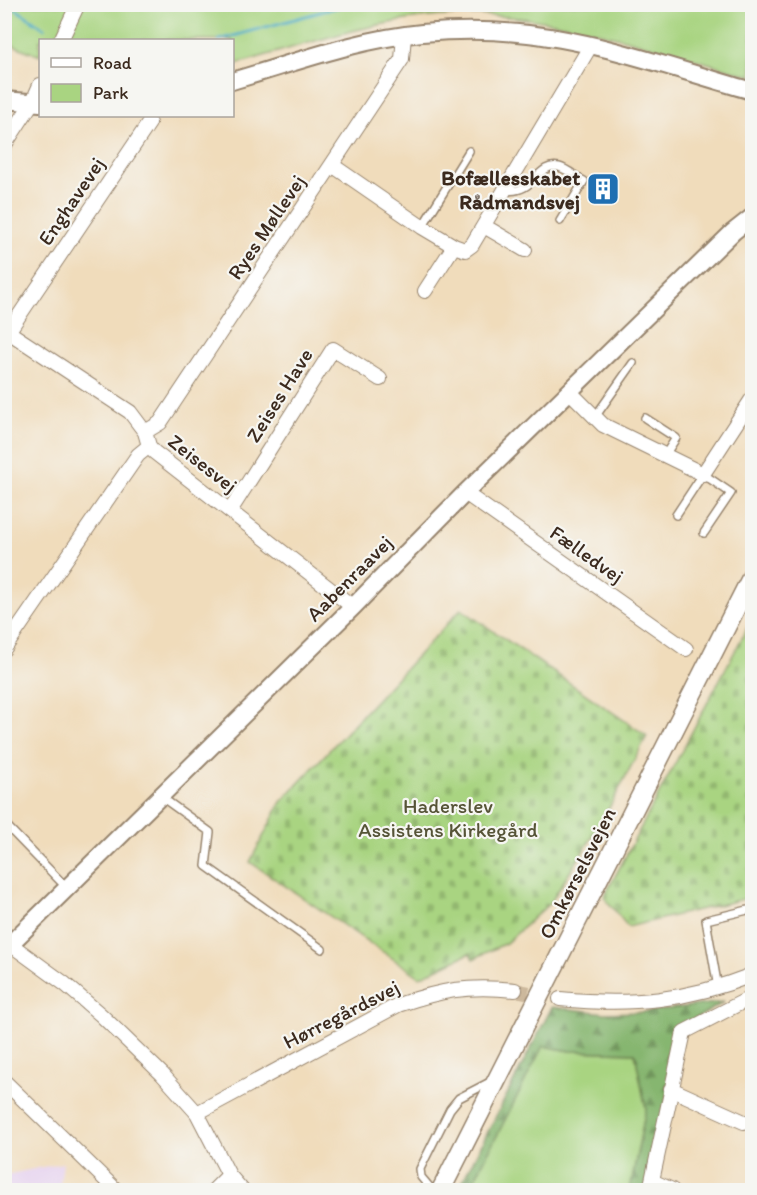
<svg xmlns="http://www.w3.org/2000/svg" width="757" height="1195" font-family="Itim,sans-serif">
	<defs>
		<pattern id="forest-firs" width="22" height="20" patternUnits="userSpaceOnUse" patternTransform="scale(1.5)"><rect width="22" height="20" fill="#86b66f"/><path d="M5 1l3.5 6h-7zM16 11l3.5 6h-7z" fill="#6f945b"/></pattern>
		<pattern id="cemetery-stones" width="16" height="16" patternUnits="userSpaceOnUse" patternTransform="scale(1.5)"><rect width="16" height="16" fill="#a9d481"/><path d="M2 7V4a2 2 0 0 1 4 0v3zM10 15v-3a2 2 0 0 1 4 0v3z" fill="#92b66f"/></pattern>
	</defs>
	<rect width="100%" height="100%" fill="#f6f6f2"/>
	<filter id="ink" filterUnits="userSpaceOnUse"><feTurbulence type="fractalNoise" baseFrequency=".0167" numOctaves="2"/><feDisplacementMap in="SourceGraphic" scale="12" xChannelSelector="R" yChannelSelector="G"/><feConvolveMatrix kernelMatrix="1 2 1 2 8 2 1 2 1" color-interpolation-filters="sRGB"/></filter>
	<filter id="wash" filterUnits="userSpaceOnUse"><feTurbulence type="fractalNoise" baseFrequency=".008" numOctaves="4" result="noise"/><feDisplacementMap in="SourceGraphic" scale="24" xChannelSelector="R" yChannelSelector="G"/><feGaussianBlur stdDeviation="1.35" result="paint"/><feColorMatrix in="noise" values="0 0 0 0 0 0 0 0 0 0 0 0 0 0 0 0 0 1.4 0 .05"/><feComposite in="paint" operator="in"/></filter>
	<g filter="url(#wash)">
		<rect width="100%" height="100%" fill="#f0dcbb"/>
		<path fill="#e6d2f0" d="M63,1163L59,1190H5V1175Z"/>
		<path fill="#a9d481" stroke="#727f50" stroke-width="1.5" d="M130,4L136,7L138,4L752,5V76C652,48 547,8 441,16C370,21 301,46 233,65L232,40H40V56L5,42L4,5Z
			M542,1046L571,1051L635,1053L646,1109L630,1190H469Z"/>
		<path fill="url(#forest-firs)" stroke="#607046" stroke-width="1.5" d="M724,1002L682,1027L647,1190H630L646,1109L635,1053L571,1051L543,1046L469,1190H458L552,1007L605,1013L643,1012Z"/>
		<path fill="url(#cemetery-stones)" stroke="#727f50" stroke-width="1.5" d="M461,609L647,736L601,823L551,902L506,943L473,959L470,953L420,977L250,862L281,802Z
			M752,619V897L628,927L604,897Z"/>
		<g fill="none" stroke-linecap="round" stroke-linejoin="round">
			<path stroke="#42a8c2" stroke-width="3" d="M8,4L44,28
				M219,40L349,4"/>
		</g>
	</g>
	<g filter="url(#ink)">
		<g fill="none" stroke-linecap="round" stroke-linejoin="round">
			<path stroke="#ccb89c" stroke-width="14" stroke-dasharray="14 7" stroke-linecap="butt" d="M515,990L560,999"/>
			<g stroke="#96836c" stroke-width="10">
				<path id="service" d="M506,190C534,195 537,162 559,167C567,169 576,177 584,181L560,221
					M422,227L469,151
					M595,417L633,363
					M645,418L676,438L665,455
					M676,515L703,474L731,493L704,533
					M160,796L210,832L206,866L322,949
					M4,823L67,888
					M718,988L706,920L752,909
					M432,1190L421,1177L420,1169L450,1109L459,1098L490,1082"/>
			</g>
			<g stroke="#96836c" stroke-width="16">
				<path id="minor" d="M61,40L78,4
					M4,146L32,103L40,85
					M332,165L422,227L454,246L465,250L472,245L591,45
					M484,226L525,250
					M425,291L454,246
					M4,329L130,412L145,432L149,446L154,452L353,607
					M8,332L149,123
					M569,391L603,425L703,474L752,399
					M145,432L160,423L402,59L404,36
					M465,493L686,649
					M230,511L333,349L380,379
					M4,649L138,455L149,446
					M10,944L65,984L101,1015L162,1074L197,1113L229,1175L242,1190
					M560,999C631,1006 686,1001 752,975
					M4,1081L116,1190
					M671,1089L744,1122
					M197,1113L398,1005C441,990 468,985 515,990
					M652,1181L672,1190
					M214,1190L229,1175
					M650,1190L684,1032L752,997"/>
			</g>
			<g stroke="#96836c" stroke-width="20">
				<path id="tertiary" d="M232,81C294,63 358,39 422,33C454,30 487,30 518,33C596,40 678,70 752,91
					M4,100L40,103
					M4,950L353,607L465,493L733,232L752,217"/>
			</g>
			<g stroke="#96836c" stroke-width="21">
				<path id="secondary" d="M441,1190L752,576"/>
			</g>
			<use href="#service" stroke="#fff" stroke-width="7"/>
			<use href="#minor" stroke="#fff" stroke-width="14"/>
			<use href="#tertiary" stroke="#fff" stroke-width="16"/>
			<use href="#secondary" stroke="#fff" stroke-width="18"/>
		</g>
	</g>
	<defs>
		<g id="building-square" transform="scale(1.725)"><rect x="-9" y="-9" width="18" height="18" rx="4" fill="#1f6fb2" stroke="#f6f6f2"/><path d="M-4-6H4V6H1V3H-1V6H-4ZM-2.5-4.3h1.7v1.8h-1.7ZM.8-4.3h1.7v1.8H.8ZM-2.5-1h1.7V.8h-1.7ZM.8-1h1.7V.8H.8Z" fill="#fff"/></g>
	</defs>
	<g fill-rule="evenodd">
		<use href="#building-square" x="603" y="189"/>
	</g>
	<g text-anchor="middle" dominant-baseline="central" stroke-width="4.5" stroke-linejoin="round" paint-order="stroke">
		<g font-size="21" font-weight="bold" fill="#3b2a1e" stroke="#f6f6f2" text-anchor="end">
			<text x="580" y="177">Bofællesskabet<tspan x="580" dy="24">Rådmandsvej</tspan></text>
		</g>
		<g font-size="21" fill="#3b2a1e" stroke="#f6f6f2">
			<text transform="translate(71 201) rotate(-56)">Enghavevej</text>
			<text transform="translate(266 227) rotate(-56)">Ryes Møllevej</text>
			<text transform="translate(279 395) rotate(-58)">Zeises Have</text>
			<text transform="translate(203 463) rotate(38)">Zeisesvej</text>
			<text transform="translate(587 554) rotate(35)">Fælledvej</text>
			<text transform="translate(349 578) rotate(-45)">Aabenraavej</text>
			<text transform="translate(577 873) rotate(-63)">Omkørselsvejen</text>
			<text transform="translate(341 1014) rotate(-27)">Hørregårdsvej</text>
		</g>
		<g font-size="21" fill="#565437" stroke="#f6f6f2">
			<text x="448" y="805">Haderslev<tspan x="448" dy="24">Assistens Kirkegård</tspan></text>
		</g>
	</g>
	<rect width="757" height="1195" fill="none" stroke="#f6f6f2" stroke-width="24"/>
	<rect x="39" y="39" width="195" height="78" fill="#f6f6f2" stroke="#aba49d" stroke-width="1.5"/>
	<rect x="51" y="58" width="30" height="9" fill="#ffffff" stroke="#aba49d" stroke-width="1.5"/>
	<text x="93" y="69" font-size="18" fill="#3b2a1e">Road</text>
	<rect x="51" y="84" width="30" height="18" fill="#a9d481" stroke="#aba49d" stroke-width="1.5"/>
	<text x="93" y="99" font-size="18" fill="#3b2a1e">Park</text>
</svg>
